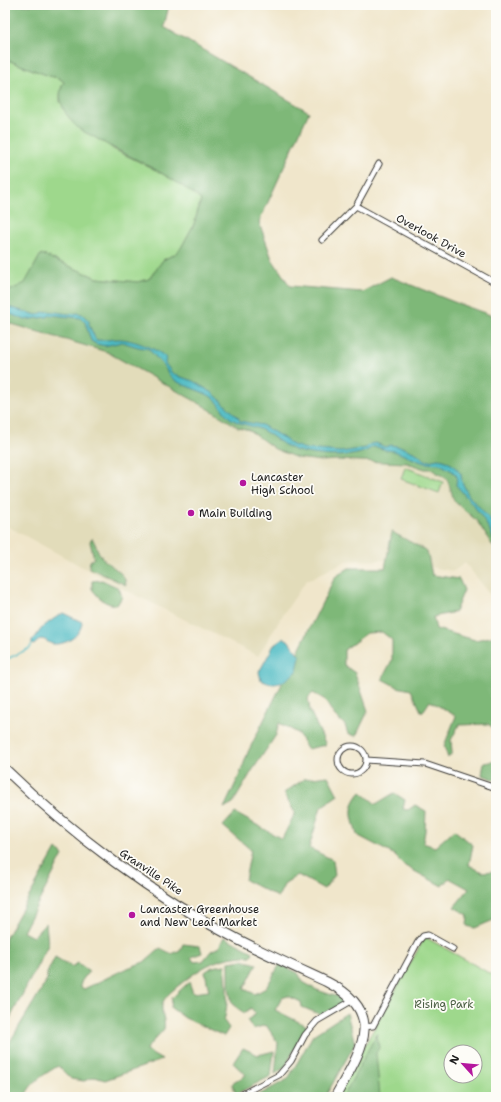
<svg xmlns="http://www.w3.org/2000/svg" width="501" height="1102" font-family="'Shantell Sans',sans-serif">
	<rect width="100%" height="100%" fill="#fdfcf7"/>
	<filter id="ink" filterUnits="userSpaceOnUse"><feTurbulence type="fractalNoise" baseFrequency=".025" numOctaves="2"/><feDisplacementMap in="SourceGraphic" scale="8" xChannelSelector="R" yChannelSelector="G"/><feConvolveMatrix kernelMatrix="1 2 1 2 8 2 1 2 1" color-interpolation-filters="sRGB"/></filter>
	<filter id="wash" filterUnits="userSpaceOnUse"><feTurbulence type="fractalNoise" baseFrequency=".012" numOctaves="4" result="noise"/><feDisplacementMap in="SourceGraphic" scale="16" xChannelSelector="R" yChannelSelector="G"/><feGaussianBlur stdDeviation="0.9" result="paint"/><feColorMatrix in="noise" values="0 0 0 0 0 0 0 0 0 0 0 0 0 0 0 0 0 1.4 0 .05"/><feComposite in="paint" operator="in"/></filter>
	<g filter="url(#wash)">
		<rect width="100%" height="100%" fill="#f0e6cb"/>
		<path fill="#e2dcba" d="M5,316L424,450L496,491V605L486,589L465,563L454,571L386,560L346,561L306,581L284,613L258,656L125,590L5,525Z"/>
		<path fill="#9ed88c" stroke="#5d7a54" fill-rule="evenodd" d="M5,59L49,76L59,78L64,82C60,89 60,94 60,102L113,149L152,168L187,188L201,200L194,224L181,248L175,254L163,260L149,279L138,282L97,278L41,254L25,284L5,293Z
			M405,467L443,482L439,493L401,479Z
			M425,937L496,977V1097H336ZM451,1052H475V1076H451Z"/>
		<path fill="#7eb878" stroke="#4d6a4a" d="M5,5H169L164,27L309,112L259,222L272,259L290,286L362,292L391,277L454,302L496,317V504L492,513L496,521V551L477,521L454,501L451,490L447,479L431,469H425L407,463L337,460L321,461L297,458L275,449L249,430L238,427L204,406L107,352L5,322V293L25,283L41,254L97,278L138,282L149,279L163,260L175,254L181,248L194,224L201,200C185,187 169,177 152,168C133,157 113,149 94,137C89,134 83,132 78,128C66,117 54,98 64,82L59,78L49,76L5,59Z
			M392,532L427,551L432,575L459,579L464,590L455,612L433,617L436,629L475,640L496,636V730L488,724L459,725L451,740L452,753L448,758L444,746L456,716L430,701L422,713L411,690L397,687L382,679L392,660V640L382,632L367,633L344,650V665L355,673L368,711L356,736L348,734L345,725L334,715L324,699L313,693L308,698L310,711L326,745L307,749L298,733L279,723L276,735L252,771L233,803L224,808L240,774L248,752L335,577L349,568H385Z
			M92,538C96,544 97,551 101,556C108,567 125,570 126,585L89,568L90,561L94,558L90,542L91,539Z
			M102,580L119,588L122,597L117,605C104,604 100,599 92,589V581Z
			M496,761V780L482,775L484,763Z
			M328,776L338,795L321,807L309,848L333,860L335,875L324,889L298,875L285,883L278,897L245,880L251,850L223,826L235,813L282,839L295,813L284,793L304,779Z
			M361,792L376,804L394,793L405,800L403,809L408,810L415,805L426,811L425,831L423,843L435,847L454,830L473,845L469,865L482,872L496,871V919L475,928L467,926L468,915L454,907L469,889L449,878L442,886L405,866L393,854L357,835C352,817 347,808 361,792Z
			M56,849L63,855L23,932L33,937L46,923L48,945L5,1028V939Z
			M224,937L253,952L251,956C218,956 203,966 178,986C172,991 164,997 162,1005C161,1013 166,1021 164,1029L145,1050L162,1060L105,1080L95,1077L84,1081L71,1079L58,1066C45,1074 30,1082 25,1097H5V1050L47,980V973L55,957L72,967L78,963L89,971L81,982V987L84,989L125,969L144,962L160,948L172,954L180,950L183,944L200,946L202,953L191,957L194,962L203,961L211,951L219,947Z
			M242,960L257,964L244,989L255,994L266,988L280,964L298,973L303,982L317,990L335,996L342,995L347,1002L321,1015L302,1007L301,1002L288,996L282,998L275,1010L307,1026L285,1067L275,1074L278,1043L266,1025L253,1029L247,1020L256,1014L251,1008L244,1013L232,1004L229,988V962Z
			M225,965C227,985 229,1002 224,1021L229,1028L224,1036L185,1018L171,1008L172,998L189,982L193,993L209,991L205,972L212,967Z
			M347,1013L355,1044L325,1097H255L288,1079L313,1035Z
			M377,1033L379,1048L376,1053L380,1097H343Z
			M243,1048L258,1055L274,1051L271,1076L236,1094L232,1084L246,1075L233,1063Z"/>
		<path fill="#4ab9c2" stroke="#336a6f" d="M5,306L37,315C51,306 63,317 77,313L82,314L89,321V325L96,340C104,341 111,339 119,339C131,339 159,349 166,358L165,363L172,373L178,376L193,381L213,393L238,417L240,421L262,425L282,437L293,445L306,449L341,452L366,448L370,444L376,443L385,447L391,445L402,447L418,454L423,459L428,461L438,459L444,460L453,465L461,474L462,482L469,496L483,511L493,523L496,533V546C487,519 474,506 456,485L457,476L452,471L440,464L424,463L394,451L386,450L377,447H372C358,461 306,456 290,448C280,443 272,435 262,430C251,425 240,425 230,418C222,412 220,401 210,396C200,390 179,385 172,378C169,376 167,371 165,368C160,361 154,356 149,349L138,347L122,342L105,346L96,344L91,341L85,322L80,318L51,315L47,317L25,320L5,312Z
			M63,613L82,622C81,636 66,645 53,644C49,644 46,639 41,639C39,640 36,643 34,645L32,644V641C36,637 39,631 43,627C49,622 56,617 63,613Z
			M284,638L288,640L300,656L297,671C285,681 277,689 261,680L259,672L274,645Z"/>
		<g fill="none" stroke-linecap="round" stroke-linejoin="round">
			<path stroke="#4ab9c2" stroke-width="1.5" d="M5,660L30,648L32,644"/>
		</g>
	</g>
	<g filter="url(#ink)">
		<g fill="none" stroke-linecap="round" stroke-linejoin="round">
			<g stroke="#3c3a36" stroke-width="7">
				<path id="street" d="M356,206L496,283
					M322,240L356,206L379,164
					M338 760a14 14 0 1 1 28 0a14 14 0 1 1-28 0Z
					M366,760L425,764L496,788
					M364,1027L373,1026L418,942L423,936L428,935L453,949
					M236,1097L279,1075L291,1061L305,1035L317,1021L353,1000"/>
			</g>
			<g stroke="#3c3a36" stroke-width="11">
				<path id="highway" d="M5,769C72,834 154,896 237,939C266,954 297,968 327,982C389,1013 360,1052 335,1097"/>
			</g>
			<use href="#street" stroke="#fff" stroke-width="5"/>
			<use href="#highway" stroke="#fff" stroke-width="9"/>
		</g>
	</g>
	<g fill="#b5179e" stroke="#fdfcf7" stroke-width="1.5">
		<circle cx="243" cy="483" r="4"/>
		<circle cx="191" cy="513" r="4"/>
		<circle cx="132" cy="915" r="4"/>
	</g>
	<g text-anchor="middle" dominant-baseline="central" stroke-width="3.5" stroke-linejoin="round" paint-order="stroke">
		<g font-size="11" fill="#1c1c1c" stroke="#fdfcf7">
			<text transform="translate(431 236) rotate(29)">Overlook Drive</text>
			<text transform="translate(151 872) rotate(34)">Granville Pike</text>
		</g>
		<g font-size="11" fill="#1c1c1c" stroke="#fdfcf7" text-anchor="start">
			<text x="251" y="477">Lancaster<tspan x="251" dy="13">High School</tspan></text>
			<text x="199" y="513">Main Building</text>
			<text x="140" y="909">Lancaster Greenhouse<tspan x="140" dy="13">and New Leaf Market</tspan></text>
		</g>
		<g font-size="11" fill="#4a5e43" stroke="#fdfcf7">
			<text x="444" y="1004">Rising Park</text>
		</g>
	</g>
	<rect width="501" height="1102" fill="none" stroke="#fdfcf7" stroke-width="20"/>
	<g transform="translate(463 1064) rotate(297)"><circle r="19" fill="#fdfcf7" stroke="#a3a29f"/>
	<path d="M0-3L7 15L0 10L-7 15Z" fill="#b5179e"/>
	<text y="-6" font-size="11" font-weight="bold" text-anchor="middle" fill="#1c1c1c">N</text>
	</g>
</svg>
